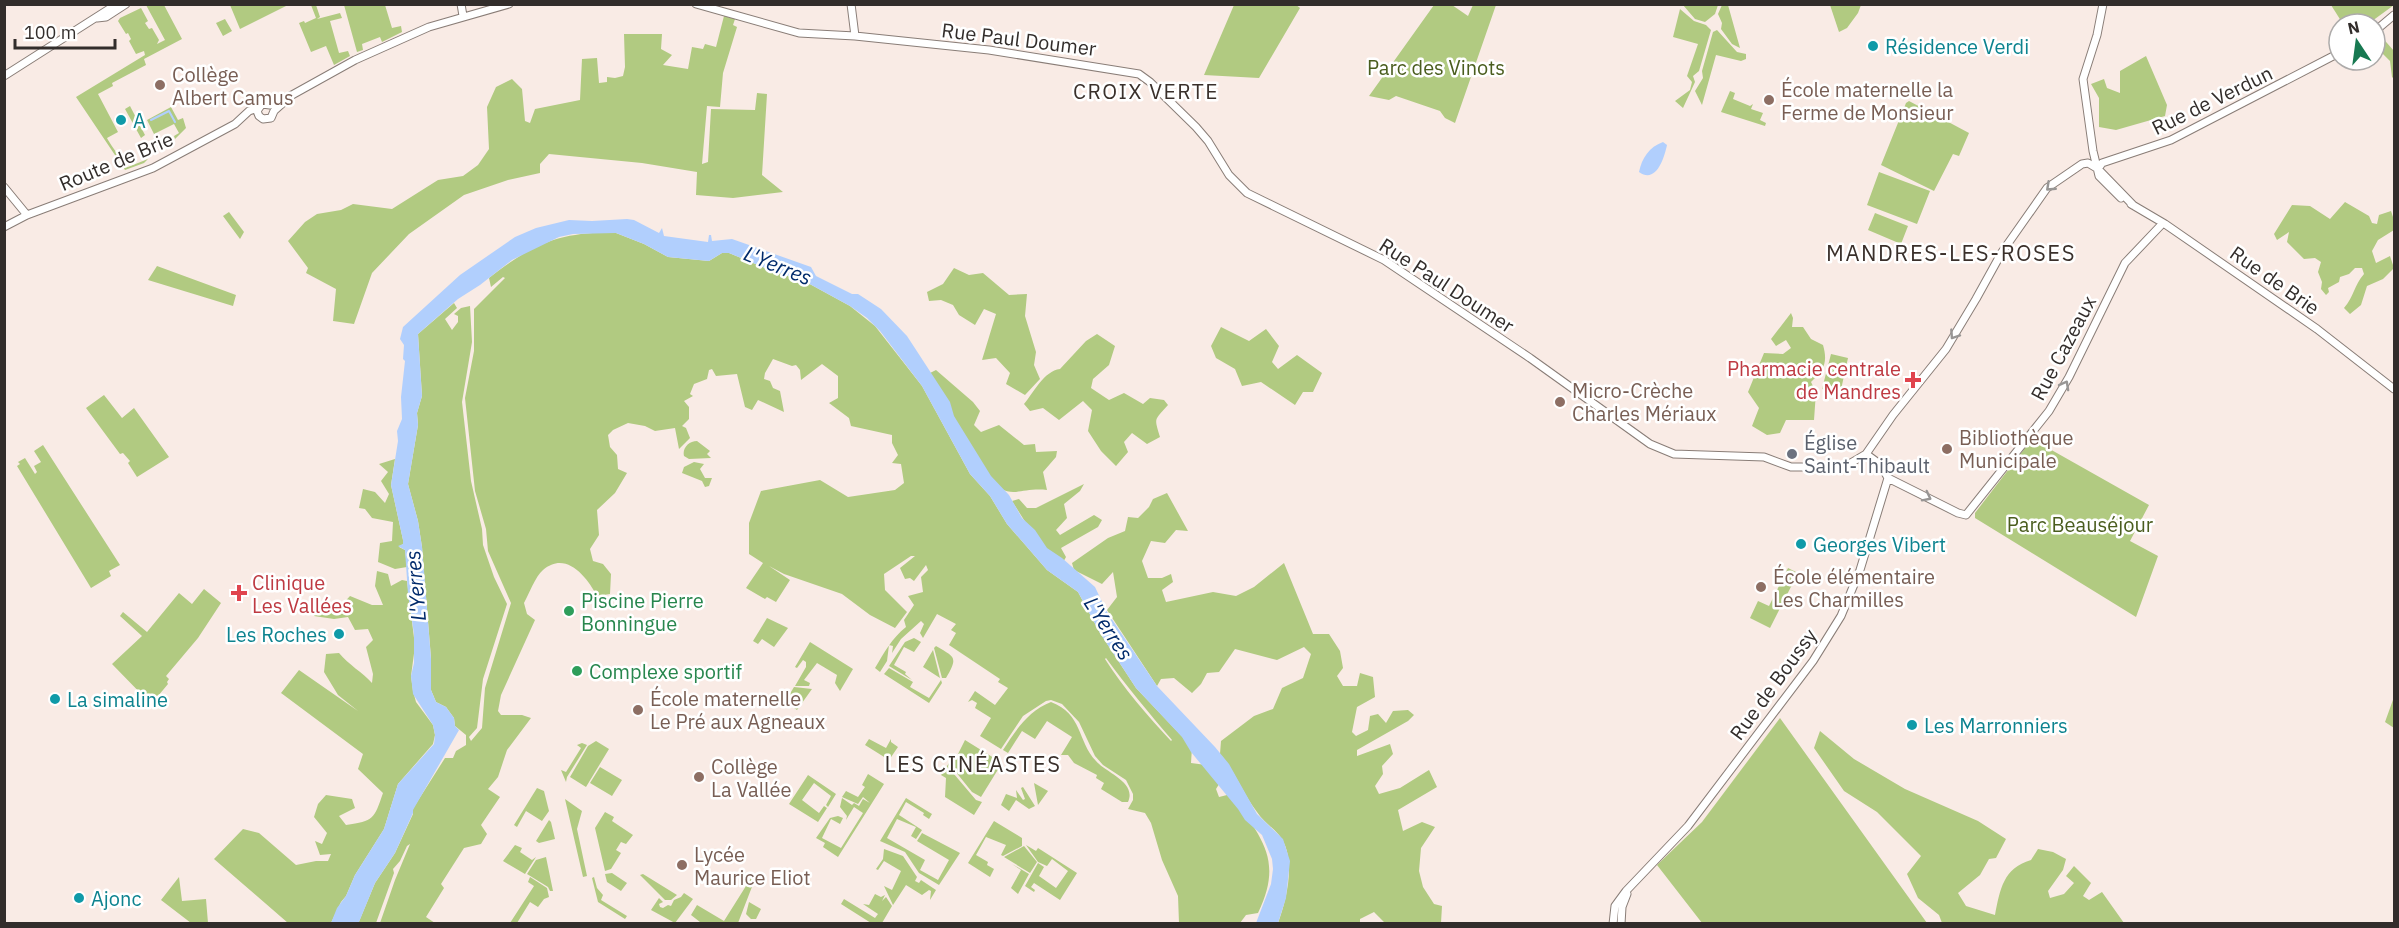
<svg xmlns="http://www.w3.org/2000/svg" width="2399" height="928" font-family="'IBM Plex Sans',sans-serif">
	<rect width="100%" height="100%" fill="#f9ebe5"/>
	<path fill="#b1ca81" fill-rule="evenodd" d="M290,4L240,29L230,5V4Z
		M1295,4L1300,8L1259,78L1204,75L1234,5Z
		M146,5H164L182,39L144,59L146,65L112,83L113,86L98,94L118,132L107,138C108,141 125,165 128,167L148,159L144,163L125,170L76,97L145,55L144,51L136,54L129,41L131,39L128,33L126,34L118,21L120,18L141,8L148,21L145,23L149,29L152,28L159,40L157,44L165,40Z
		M311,5H316L320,17L317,19L340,13L342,18L330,21L339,53L348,51L350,56L334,65L326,46L311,52L299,23L304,21L305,23L316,18Z
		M344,5H385L392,28L401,26L402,32L382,42L380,37L362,44L363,50L357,52Z
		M1434,5H1452L1468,16L1473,5H1496L1455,123L1445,118L1440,111L1396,96L1389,100L1369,96Z
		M1683,5H1718L1715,14L1705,22L1695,19Z
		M1722,5H1728L1740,48L1732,44L1721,29L1722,23L1718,14Z
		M1830,5V4L1861,5L1858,13L1847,28L1839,32Z
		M2331,5L2394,4V5L2368,24H2343Z
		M1680,9L1694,21L1706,25L1711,30L1699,71L1693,76L1695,82L1683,108L1675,101L1690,90L1692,82L1687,76L1698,44L1673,37Z
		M724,16L735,19L733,25L737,27L723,73L720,107L707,106L702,164L708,162L711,109L755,110L757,93L767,94L762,175L783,192L733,198L696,195L697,172L642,163L549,154L540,164V173L508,180L464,195L409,234L372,273L354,324L333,321L336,289L306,273L308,268L288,241L305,222L317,214L341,210L353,204L392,209L438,180L463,176L478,165L489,149L487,107L496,87L512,79L522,89L525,121L530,123L535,109L580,100L582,59L597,58L599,83L607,82V77L615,78L623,76L625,67L624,34H662L661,49L672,55L663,65L688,69L692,47L703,49L705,44L716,47Z
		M225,19L232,31L223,36L216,23Z
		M1717,30L1737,52L1746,54V59L1741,61L1716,55L1702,105L1695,91L1703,78L1702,71L1713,32Z
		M2380,35L2394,51V79L2392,77L2390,61L2375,46V38Z
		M2146,56L2167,105L2165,116L2116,130L2099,127V98L2091,84L2104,79L2107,88L2120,93V71Z
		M1730,91L1735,93L1733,99L1750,106L1753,104L1751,109L1763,113L1760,120L1766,123L1765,126L1721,112Z
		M1909,101L1969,133L1959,156L1953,154L1934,191L1881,165L1906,103Z
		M130,106L145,135L141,138L125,109Z
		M171,107L178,120L183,118L186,128L175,139L174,136L179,133L174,124L154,134L147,120Z
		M1879,172L1930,191L1917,224L1867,205Z
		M2345,202L2369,216L2372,223L2377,224L2379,215L2391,211L2394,220V230L2378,240L2372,251L2376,263L2390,256L2394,268L2383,279L2367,286L2361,305L2350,314L2344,308C2354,297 2354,285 2364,274L2362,268H2355L2349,274L2340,277L2339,282L2328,288L2329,292L2326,295L2321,289L2322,282L2318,272L2321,262L2315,258L2304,259L2287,242L2289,232L2277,240L2274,234L2292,205L2310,206L2330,219Z
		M229,212L244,232L240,239L223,216Z
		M1875,213L1908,226L1901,244L1868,230Z
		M616,233L644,244L668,257L709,261L722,253H729L770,270L806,282L850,306L875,326L922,386L970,474L990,496L1007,524L1047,570L1078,592L1100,633L1136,688L1192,747L1191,763L1206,765L1221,781L1216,789L1219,797L1231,794C1261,838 1284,859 1258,913L1246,915L1240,923H1179L1178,896L1162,860L1151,823L1145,813L1128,809L1133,800V794L1126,780L1103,765L1095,756L1079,722L1062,704L1051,700L1046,701L1023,716L1001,749L980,736L991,718L975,708L977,703L972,700L968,702L975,691L995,705L1008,688L998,682L1000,679L949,645L956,633L951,630L956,624L937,614L923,638L920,633L924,624L921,621L901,639L892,653L893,646L889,645L887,661L880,672L875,668C884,653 892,638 906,627L904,620L914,605L908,596L923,592L921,577L928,570L926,565L914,581L910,578L905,579L900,568L915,556H911L884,574L885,590L907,612L895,628L870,615L842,594L784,574L769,566L790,580L776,602L767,597L765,599L746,588L763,563L749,554V523L761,491L820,480L848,497L895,490L904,483L901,464L892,463L898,455L892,443V435L851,426L849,418L829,403L838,398V376L822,364L801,380L800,370L796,365L792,366L773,359L765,373L764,379L770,381L773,388L780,391L784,412L758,400L752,410L745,407L737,374L716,376L712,369L709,370L707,379L694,384L690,394L693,396L684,401L689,407V419L682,426L686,428L690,438L679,449L675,428L655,431L645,426L628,423L613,430L608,435L610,447L617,455L618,469L627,473L615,493L597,510L599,535L590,549L593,561L603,564L611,574L610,594L597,596C587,577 566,550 543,570C535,577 529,594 524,603L527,614L535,620L501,695L498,711L501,715H522L531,718L507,750L498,777L488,789L500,797L481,825L487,834L481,844L464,848L441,884L444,888L426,917L435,923H380L395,880L410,844L407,846L400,861L393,869L394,873L376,923L358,924L375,883L395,853L413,814L412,810L445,758H453L456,751L466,745V735L455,726L454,718L446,707L436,702L431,690V658L422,547L418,521L408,484L418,425L417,413L422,396L418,334L454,303L457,308L445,319L452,330L458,322V316L454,314L461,308L470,306L472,342L462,402L471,481L482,529L483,545L494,577L507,604L483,679L477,728L469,737L471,741L482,728L485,688L511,603L488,551L486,529L475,491L465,398L474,351V309L505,278L503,277L491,287L489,278C532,244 561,231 616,233ZM1106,658C1127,687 1149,713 1172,740L1171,741C1147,715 1124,689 1105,659Z
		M157,266L236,295L233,306L148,280Z
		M954,268L969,275L983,273L1009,295L1027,294L1025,316L1036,352L1034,365L1040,379L1025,395L1006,384L1010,373L996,358L982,360L996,314L984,309L975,325L959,315L953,305L941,300L929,301L927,292L943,284Z
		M1791,313L1793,318L1792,327H1803L1811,339L1823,345C1828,363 1824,369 1811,382L1816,392L1814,420H1786L1780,433L1767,435L1752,426L1759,408L1748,392L1764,353L1783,354L1791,348L1786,340L1776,346L1771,339Z
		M1221,327L1249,341L1266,329L1279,346L1272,362L1278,369L1297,355L1322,373L1313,392H1303L1295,405L1261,382L1242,386L1235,369L1216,358L1211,346Z
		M1097,334L1115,346L1109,365L1093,379L1091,388L1109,400L1124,393L1143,404L1150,398L1164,400L1168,405C1154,421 1154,417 1160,437L1147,444L1132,433L1124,442L1128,452L1116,466L1101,451L1088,431L1092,410L1083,401L1059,420L1043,408L1030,411L1024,404C1034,392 1044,371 1060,369L1086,341Z
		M1831,354L1848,358L1840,394L1822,389Z
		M936,370L973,402L980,411L974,425L981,432L999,425L1024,445L1035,444L1036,452L1057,451L1056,457L1043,472L1047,490C1017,487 1010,503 986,476L930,373Z
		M104,395L122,418L134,408L169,457L137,477L128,463L130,461L123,453L120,454L86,408Z
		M2032,439L2149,505L2130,541L2158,556L2136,617L1975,518V513Z
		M697,441L710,451L707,454L711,458L689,459L684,456C682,448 689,441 697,441Z
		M43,445L120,565L109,571L111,576L91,588L17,466L20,464L18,462L25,458L35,474L37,472L34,466L41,462L34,451Z
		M395,459L391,485L403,540V544L399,547L405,550L407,567L395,569L378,562L380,543L392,541L393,522L372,518L365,509L359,508L363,489L375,492L385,503L389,494L381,481L388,472L379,464Z
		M694,462L704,464L700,469L705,478H712L709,486L705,487L702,481L682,473L684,467Z
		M1084,484L1080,491L1064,504L1067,518L1056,530L1060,535L1094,515L1102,520L1098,527L1061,548L1066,557L1061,566L1043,550L1012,501L1019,499L1027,508H1036Z
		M1167,493L1188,531L1176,530L1165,543L1151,541L1142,561L1148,578H1162L1171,574L1173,582L1162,590L1166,602L1213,592L1236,596L1254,587L1284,563L1313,634H1329L1340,651L1343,668L1337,676L1343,686H1357L1360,673L1373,677L1375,697L1357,707L1352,732L1356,736L1368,730L1370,716L1378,714L1386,723L1393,711L1408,710L1414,715L1408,721L1357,750V756L1390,744L1393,754L1382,766L1383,774L1375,786L1379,794L1400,788L1429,770L1437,787L1398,810L1403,831L1422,822L1435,827L1421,848L1419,871L1423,887L1434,904L1442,906L1441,923H1385L1374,912L1360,919V923H1278C1287,899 1297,857 1279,835C1272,827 1263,821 1257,812C1243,794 1235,771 1220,754L1221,741L1254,716L1273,709L1282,688L1303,678L1311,654L1304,647L1277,660L1235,649L1219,672L1207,673L1201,684L1192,693L1174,678L1161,679L1157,686L1107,610L1117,597L1113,572L1102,584L1074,570L1072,563L1108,538L1125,531L1128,517L1138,518L1149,507L1153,499Z
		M1788,568L1798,573L1770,628L1750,618L1758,601L1769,606Z
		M377,571L388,574L391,586L402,580L407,581L415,646L411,676L413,691L416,702L433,725L435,735L433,744L398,784L384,829L355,875L346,896L341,902L331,923H288L214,859L243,829L259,833L296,865L316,861H328L331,854L320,855L315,841L322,844L327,833L314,817L318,804L326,795L352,799L355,808L339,816L346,825C374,821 374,819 383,793L358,769L363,754L281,693L299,670L358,711L338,695L324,672L326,654L339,653C349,665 362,672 372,683L373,674L366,647L373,640L368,629L355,630L348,617L334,619L314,616L315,602L340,607L350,596L372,605H383L375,586Z
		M204,589L221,603L198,638L166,676L169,679L167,682L168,684L153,702L150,703L112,664L142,636L120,616L123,612L147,632L179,593L192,604Z
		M767,618L788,628L774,647L762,639L758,644L753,641Z
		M914,638L921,642L914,652L904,647L894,665L906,672L905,674L912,680L889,666L905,642Z
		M810,642L853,669L840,691L835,683L837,675L817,663L804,680L810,683L809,686H795L806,667V662L803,660L797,668L795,667Z
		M936,646C954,657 959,656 946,678H942L934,648Z
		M933,650L940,678L923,667Z
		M889,668L913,682L910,687L929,698L941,680L942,683L929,703L884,674Z
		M794,687L812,689L797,710L785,702Z
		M2394,697V728L2385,722Z
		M1051,702C1083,714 1077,741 1096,761C1106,773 1137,782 1128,802H1122L1101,789L1104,783L1096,778L1097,775L1074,763L1068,755H1061L1072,737L1047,721L1035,739L1022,731L1008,753L1003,750C1016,730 1028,711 1051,702Z
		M1780,718L1927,923H1702L1657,865L1702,822Z
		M1820,731L1854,759L1905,789L1978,821L2006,839L1996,858L1989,859L1980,875L1958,893L1966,906L1995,915C2000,890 2003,868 2031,860L2038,849L2053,852L2066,859L2063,870L2048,891L2050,898L2064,894L2074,883L2066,876L2074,866L2091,883L2083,896L2089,900L2102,892L2124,923H1942L1939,915L1918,898L1907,874L1921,856L1877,812L1844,791L1814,748Z
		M869,739L886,748L891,739V742L898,747L889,760L865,745Z
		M965,740L1002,763L981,797L972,792L951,766L956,758L971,760L958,754Z
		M596,741L609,749L586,787L570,777L588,746Z
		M582,743L587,745L567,777L566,782L561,770L566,772L581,748L577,745Z
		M953,757L948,767L976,800L982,802L974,815L945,797L946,778L941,775Z
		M600,767L622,780L612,796L590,783Z
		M868,774L884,784L838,857L823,847L825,843L816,838L830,818L838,816L843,818L840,824L831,819L822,838L841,848L863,813L854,807L846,820L847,816L840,807L842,798L852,805L854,803L859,806L863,799L870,803L863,797L858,804L842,797L846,791L858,797L865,787L862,785Z
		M808,775L836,794L828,807L826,805L831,796L814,783L802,800L819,813L824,806L827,808L818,822L789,804Z
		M1034,783L1048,791L1038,805Z
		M1023,787L1035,806L1029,809L1016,800L1009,811L1001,805L1006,794L1017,798L1016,790L1023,800L1025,799L1021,788Z
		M537,788L544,791L549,811L542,821L526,811L517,827L514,825Z
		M906,798L932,814L929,819L923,815L924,813L906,802L899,815L922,830L916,839L911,836L916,827L897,819L887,838L925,860L920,870L938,880L949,860L917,841L922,833L960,853L939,885L919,873L905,852L880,841Z
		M565,799L582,811L577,829L587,876L583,877Z
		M605,812L614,817L612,821L633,835L626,844L621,842L616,850L621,853L611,869L605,871L595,828Z
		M549,820L551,822L555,839L539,843L536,841Z
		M994,821L1022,838V846L1003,856L1001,855L1006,845L986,837L976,855L988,862L987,865L994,869L990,877L968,863Z
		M515,845L522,848L520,852L532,860L536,857L525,874L503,861Z
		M1026,845L1036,851L1038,848L1077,873L1060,900L1034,883L1031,887L1035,890L1034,892L1025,886L1038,863L1044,867L1039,876L1056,888L1068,871L1052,859L1047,866L1038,862Z
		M1024,846L1037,862L1030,873L1004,857Z
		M884,849L903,856L917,877L915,881L919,883L921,880L936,890L930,900L931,891L929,890L922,895L906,885L893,905L884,886L892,890L901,871L884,861L878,870L876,869L883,859Z
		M546,857L553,891H550L548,887L527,874L536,860Z
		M1012,864L1029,874L1018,894L1011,888L1021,870Z
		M612,873L627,883L621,891L607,882L605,874Z
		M643,874L677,895L671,900H665L640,875Z
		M179,877L182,901L206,899L208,923H191L161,900Z
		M530,877L547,888L549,897L544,899L538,907L530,902L517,923H510L534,886L528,882Z
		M594,877L597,888L603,895L601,900L627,916L625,919L598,902L592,878Z
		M751,878L755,879L738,923H699L700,922L691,915L697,905L724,921Z
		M684,893L693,899L675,923L651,910L659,898L663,902L659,904L660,907L663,908L668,905L671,906L674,900L681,897Z
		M875,894L881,897L885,895L882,901L886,897L892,906L882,923H871L841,904L844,899L875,918L878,914L863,904L869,905Z
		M749,902L761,909L756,919H751L746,914Z"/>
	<path fill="#b1cffd" d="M1663,142L1667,145C1664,159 1656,184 1639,172C1642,158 1649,147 1663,142Z
		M627,219L634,220L659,233L662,228L664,236L708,242L709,235H711L712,241L732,239L811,267L816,276L852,294H858L881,309L907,336L950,402L954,416L991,476L1009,495L1022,518L1035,530L1047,548L1062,558L1095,587L1107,612L1157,686L1215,747L1229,764L1257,814L1283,839L1290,861L1286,898L1278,923H1256L1271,884L1273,869L1272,859L1262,835L1245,820L1238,809L1191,752L1182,737L1136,688L1100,633L1078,592L1047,570L1007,524L990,496L970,474L922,386L880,331L867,318L850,306L806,282L770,270L729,253H722L709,261L668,257L644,244L616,233L573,234L559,237L512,260L480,285L458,299L418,334L422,396L417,413L418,425L408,484L418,521L422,547L431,659V690L436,702L446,707L454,718L455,726L459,730L413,810V813L395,853L375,883L359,922L331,923L337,908L346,896L355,875L384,829L398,784L434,744L435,735L433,725L413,694L411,676L414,663V634L408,594L405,550L398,546L403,544V540L391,485L398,441L397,431L402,419L401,397L405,361L403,359L404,345L400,339L403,327L460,275L515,237L536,228L569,220L592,221Z"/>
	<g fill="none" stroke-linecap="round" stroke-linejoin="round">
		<path stroke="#b1cffd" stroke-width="2" d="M151,120L169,111L175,122"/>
		<g stroke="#897d77" stroke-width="9">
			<path id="tertiary" d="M461,4L463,16
				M696,4L799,33L855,36L989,50L1139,74L1150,82L1196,127L1208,141L1229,175L1247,193L1384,260L1530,358L1650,444L1674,454L1764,457L1791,467H1844L1866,454L1893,415L1946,349L1976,299L2002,252L2047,188L2082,164L2088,163L2098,169L2133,205
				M851,4L855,36
				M2103,4L2097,35L2083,79L2093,151L2099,176L2121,198
				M97,18L106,17L126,4
				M2375,31L2394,15
				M4,76L117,4
				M292,95L274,111L271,118L263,119L259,116L257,111L262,104L270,105L292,95L355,60L429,27L509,4
				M2098,169L2102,163L2171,140L2339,53
				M4,187L27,215
				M2131,204L2165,224L2317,329L2394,389
				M4,227L27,215L153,168L235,124L249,111L258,108
				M1866,454L1881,465L1888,478
				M1888,478L1958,513L1966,515L2049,411L2069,377L2125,263L2163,223
				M1613,924L1615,906L1626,891L1688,826L1813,661L1841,616L1860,570L1888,478
				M1621,924L1622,907L1627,894"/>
		</g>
		<use href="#tertiary" stroke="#fff" stroke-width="7"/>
	</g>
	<defs><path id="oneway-chevron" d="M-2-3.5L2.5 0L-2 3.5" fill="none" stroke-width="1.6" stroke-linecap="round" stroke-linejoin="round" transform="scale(1.5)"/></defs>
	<g stroke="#989695">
		<use href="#oneway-chevron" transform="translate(2050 187) rotate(137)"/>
		<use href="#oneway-chevron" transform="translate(1954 335) rotate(124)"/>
		<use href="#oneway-chevron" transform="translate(2065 385) rotate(-61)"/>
		<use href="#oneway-chevron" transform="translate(1927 497) rotate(27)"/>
	</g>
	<g fill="#0f9aa8" stroke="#fff" stroke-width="2">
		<circle cx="1873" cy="46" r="6"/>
		<circle cx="121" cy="120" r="6"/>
		<circle cx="1801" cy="544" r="6"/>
		<circle cx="339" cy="634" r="6"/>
		<circle cx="55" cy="699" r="6"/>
		<circle cx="1912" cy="725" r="6"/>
		<circle cx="79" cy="898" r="6"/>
	</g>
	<g fill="#8d6e63" stroke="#fff" stroke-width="2">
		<circle cx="160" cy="85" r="6"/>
		<circle cx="1769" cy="100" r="6"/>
		<circle cx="1560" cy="402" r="6"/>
		<circle cx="1947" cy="449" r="6"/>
		<circle cx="1761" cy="587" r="6"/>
		<circle cx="638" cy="710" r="6"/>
		<circle cx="699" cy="777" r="6"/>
		<circle cx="682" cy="865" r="6"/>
	</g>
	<g fill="#e0444e" stroke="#fff" stroke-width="2">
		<path d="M1910 371h6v6h6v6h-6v6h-6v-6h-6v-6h6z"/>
		<path d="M236 584h6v6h6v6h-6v6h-6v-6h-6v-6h6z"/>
	</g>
	<circle fill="#6b7280" stroke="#fff" stroke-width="2" cx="1792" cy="454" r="6"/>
	<g fill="#2e9e5b" stroke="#fff" stroke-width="2">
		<circle cx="569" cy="611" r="6"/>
		<circle cx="577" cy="671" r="6"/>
	</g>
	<g text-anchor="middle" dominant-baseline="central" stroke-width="5" stroke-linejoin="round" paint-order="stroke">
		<g font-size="20" fill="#322d2b" stroke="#fff">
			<text transform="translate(1019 39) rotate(7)">Rue Paul Doumer</text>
			<text transform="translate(2212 100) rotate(-26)">Rue de Verdun</text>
			<text transform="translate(116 161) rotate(-23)">Route de Brie</text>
			<text transform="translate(2275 280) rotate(35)">Rue de Brie</text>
			<text transform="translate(1447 285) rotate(33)">Rue Paul Doumer</text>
			<text transform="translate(2063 348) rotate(-62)">Rue Cazeaux</text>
			<text transform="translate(1773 684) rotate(-54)">Rue de Boussy</text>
		</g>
		<g font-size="20" fill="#0d838f" stroke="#fff" text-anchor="start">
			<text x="1885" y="46">Résidence Verdi</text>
			<text x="133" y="120">A</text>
			<text x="1813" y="544">Georges Vibert</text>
			<text x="327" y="634" text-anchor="end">Les Roches</text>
			<text x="67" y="699">La simaline</text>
			<text x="1924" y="725">Les Marronniers</text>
			<text x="91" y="898">Ajonc</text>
		</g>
		<g font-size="20" fill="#4a5d1e" stroke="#fff">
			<text x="1436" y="67">Parc des Vinots</text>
			<text x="2080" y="524">Parc Beauséjour</text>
		</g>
		<g font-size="20" fill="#785e54" stroke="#fff" text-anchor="start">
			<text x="172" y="74">Collège<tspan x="172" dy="23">Albert Camus</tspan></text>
			<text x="1781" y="89">École maternelle la<tspan x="1781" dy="23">Ferme de Monsieur</tspan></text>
			<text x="1572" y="390">Micro-Crèche<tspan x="1572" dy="23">Charles Mériaux</tspan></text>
			<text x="1959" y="437">Bibliothèque<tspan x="1959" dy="23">Municipale</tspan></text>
			<text x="1773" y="576">École élémentaire<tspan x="1773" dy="23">Les Charmilles</tspan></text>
			<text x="650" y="698">École maternelle<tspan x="650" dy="23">Le Pré aux Agneaux</tspan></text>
			<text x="711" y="766">Collège<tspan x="711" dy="23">La Vallée</tspan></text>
			<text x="694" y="854">Lycée<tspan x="694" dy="23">Maurice Eliot</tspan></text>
		</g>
		<g font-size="20" fill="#be3a42" stroke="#fff" text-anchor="end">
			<text x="1901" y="368">Pharmacie centrale<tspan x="1901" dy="23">de Mandres</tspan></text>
			<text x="252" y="582" text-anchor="start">Clinique<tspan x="252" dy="23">Les Vallées</tspan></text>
		</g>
		<g font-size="20" fill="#5b616d" stroke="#fff" text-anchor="start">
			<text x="1804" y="442">Église<tspan x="1804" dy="23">Saint-Thibault</tspan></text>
		</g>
		<g font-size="20" fill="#27864d" stroke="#fff" text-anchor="start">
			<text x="581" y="600">Piscine Pierre<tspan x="581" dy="23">Bonningue</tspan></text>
			<text x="589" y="671">Complexe sportif</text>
		</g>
		<g font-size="21" letter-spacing="1.5" fill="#3a302b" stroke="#fff">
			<text x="1146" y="91">CROIX VERTE</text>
		</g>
		<g font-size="21" font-style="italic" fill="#002a6b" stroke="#fff">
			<text transform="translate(778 265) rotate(22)">L'Yerres</text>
			<text transform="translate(415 586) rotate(-95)">L'Yerres</text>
			<text transform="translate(1109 628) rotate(57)">L'Yerres</text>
		</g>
		<g font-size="22" letter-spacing="1.5" fill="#3a302b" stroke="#fff">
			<text x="1951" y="252">MANDRES-LES-ROSES</text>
			<text x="973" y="763">LES CINÉASTES</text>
		</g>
	</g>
	<rect width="2399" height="928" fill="none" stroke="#322d2b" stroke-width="12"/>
	<g transform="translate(2357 42) rotate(347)"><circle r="28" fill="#ffffff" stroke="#adabaa" stroke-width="1.5"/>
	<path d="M0-4.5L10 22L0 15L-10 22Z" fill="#177951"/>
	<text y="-9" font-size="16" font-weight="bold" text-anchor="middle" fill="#322d2b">N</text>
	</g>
	<path d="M15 39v9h100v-9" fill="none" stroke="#322d2b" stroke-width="3"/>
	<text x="24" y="39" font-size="18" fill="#322d2b" stroke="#ffffff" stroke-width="4.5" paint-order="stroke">100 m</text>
</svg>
